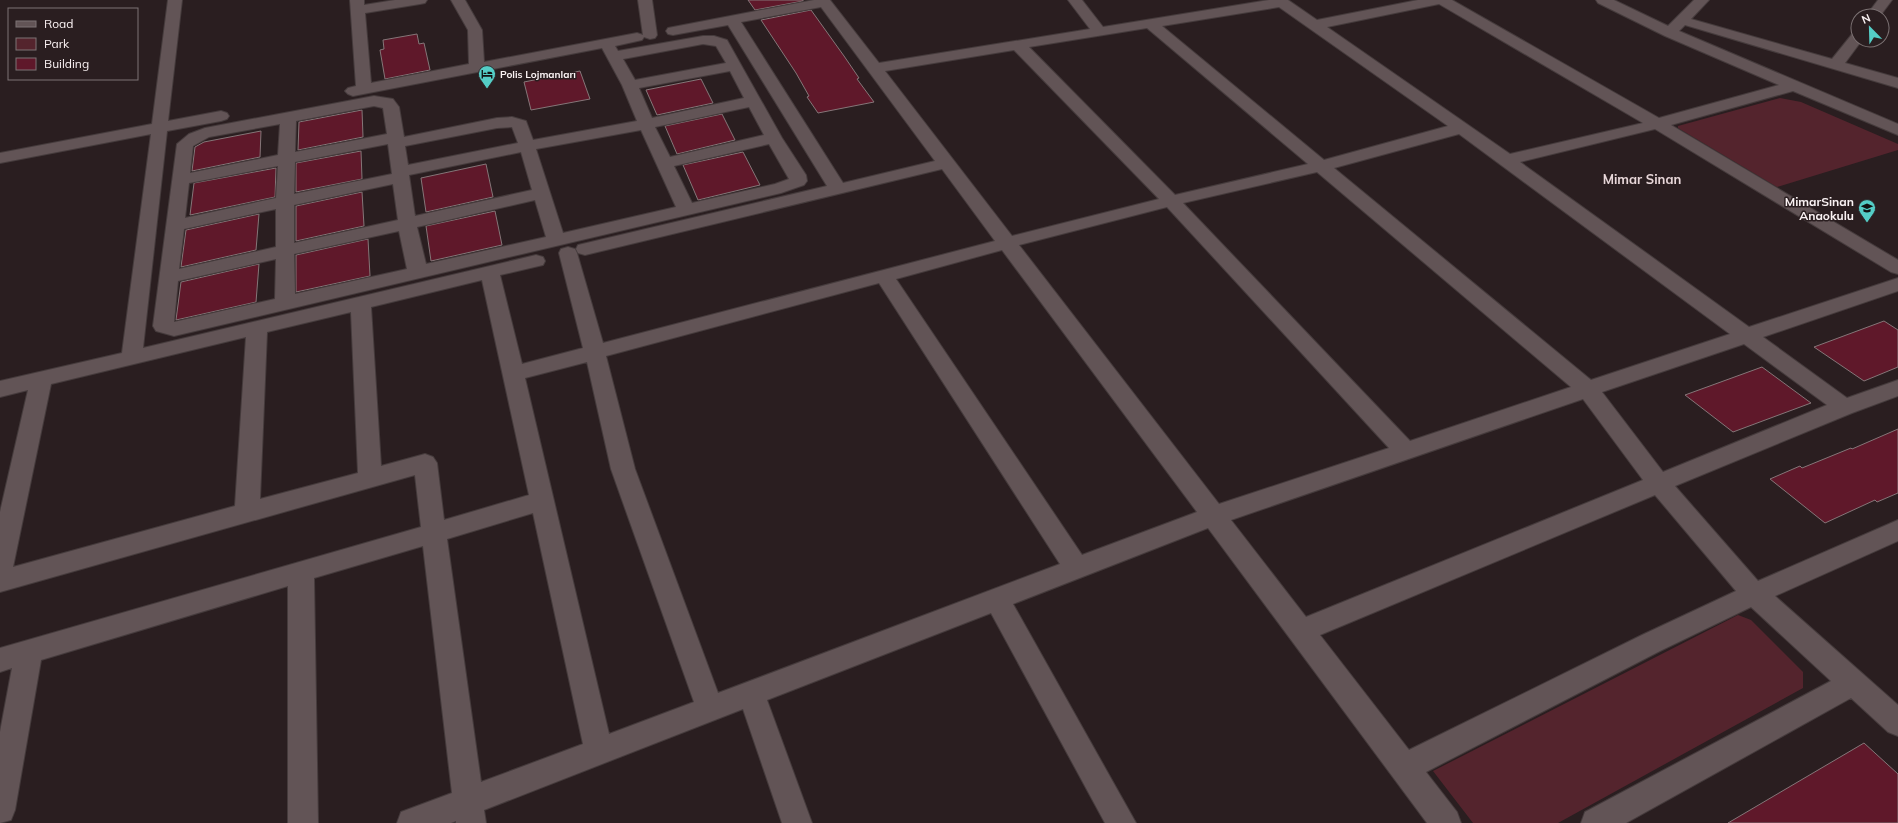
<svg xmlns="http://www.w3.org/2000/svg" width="1898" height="823" font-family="Mulish,sans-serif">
	<rect width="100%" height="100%" fill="#2a1e20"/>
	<path fill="#54242d" d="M1780,98L1801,102L1898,144V150L1777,187L1678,128V126Z
		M1738,615L1751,620L1803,672V688L1558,823H1473L1433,771Z"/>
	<path fill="#5f182a" stroke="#857678" d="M748,0H803V1L755,10Z
		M811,10L844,56L859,78L857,79L874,102L818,113L807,97L809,96L796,73L761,20Z
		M417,34L419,44L424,43L430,70L385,79L380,50L384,49L383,40Z
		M580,71L590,99L531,110L524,82Z
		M701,79L713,103L657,115L646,90Z
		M362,110L363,137L298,150L299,122Z
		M722,114L735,140L677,154L665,126Z
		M261,131L260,157L192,171L195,147L204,142Z
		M361,151L362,179L296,192V163Z
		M743,152L760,185L698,200L683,165Z
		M486,164L493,197L426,212L421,178Z
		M276,168L275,197L190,215L194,183Z
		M362,192L364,226L296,241V206Z
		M495,211L502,245L431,261L426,226Z
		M259,214L256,250L181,267L186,230Z
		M368,239L370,276L296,292V255Z
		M259,264L256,302L176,320L181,282Z
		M1884,321L1898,330V367L1864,381L1814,347Z
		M1762,367L1811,403L1733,432L1685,395Z
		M1898,429V493L1877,502L1875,500L1825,523L1770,479L1800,466L1802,468L1851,448L1852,449Z
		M1864,743L1898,774V823H1728Z"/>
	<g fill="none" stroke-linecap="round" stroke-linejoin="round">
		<g stroke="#453b3c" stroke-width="2">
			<path id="minor" d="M168,0H182L168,121L221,111L227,113L229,116L227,119L221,121L167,131L143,348L536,255L543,257L545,261L543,265L500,275L522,364L583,348L559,253L561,249L568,247L575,249L577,253L603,343L995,241L942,169L585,255L578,253L576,249L578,245L827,186L728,25L673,35L668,34L666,31L668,28L814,0H830L879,63L1090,29L1068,0H1082L1103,27L1269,0H1288L1317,20L1418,0H1452L1659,118L1779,85L1665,36L1598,3L1596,0H1614L1668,26L1694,0H1709L1691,19L1832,59L1853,33L1858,32V40H1862L1845,63L1898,78V88L1685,25L1679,31L1898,124V135L1793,91L1671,125L1898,260V274L1891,272L1655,129L1520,162L1749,327L1898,278V291L1763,337L1847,398L1898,380V396L1852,413L1675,486L1758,581L1898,520V541L1775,596L1898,705V736L1888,732L1851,698L1626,823H1581L1585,812L1831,681L1751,607L1660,651L1426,772L1457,812L1461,823H1427L1208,528L1013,604L1136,823H1105L991,613L767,700L812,823H782L743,709L484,810L486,823H456V821L451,823H397L401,812L452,793L423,546L314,578L318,823H288V586L41,660L15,810L11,820L0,823V732L12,668L0,672V648L421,527L415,475L0,592V512L28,390L0,397V381L122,353L151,134L0,163V153L152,124ZM1439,4L1643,123L1510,154L1327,27ZM821,7L935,161L843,183L741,22ZM1279,7L1448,126L1324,160L1162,26ZM1147,28L1308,164L1175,195L1029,47ZM1014,50L1159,199L1012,236L885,71ZM1459,134L1730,334L1591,380L1334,168ZM1317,172L1571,387L1410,441L1183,203ZM1167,207L1389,448L1219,504L1019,245ZM1002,250L1197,512L1082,555L896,279ZM482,280L529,495L444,520L437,463L433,457L425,454L381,466L371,307ZM879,283L1060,564L718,693L635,469L606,356ZM351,312L358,473L260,499L267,332ZM246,337L235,506L13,567L51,384ZM1744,344L1827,405L1663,472L1602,392ZM587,362L611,469L694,702L609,734L525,378ZM1583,399L1643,480L1306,617L1231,520ZM1655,495L1736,591L1642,635L1409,750L1320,635ZM533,513L583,744L481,782L447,539Z
				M350,0H364V5L395,0H427L425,3L420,4L365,13L371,83L469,64L468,30L451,0H465L482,30L484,62L637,33L643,35L638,0H652L657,35L655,38L650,39L644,37L642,40L615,46L618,51L703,36H714L727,40L782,138L806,175L807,181L804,185L781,193L174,336L156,331L153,326L177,144L189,134L205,128L374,96L393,99L399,107L404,137L497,118L512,117L526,121L533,140L637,121L622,85L602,48L353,96L348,94L345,91L348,88L356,86ZM703,44L716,46L726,63L635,80L623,59ZM730,71L744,98L652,118L639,88ZM374,106L383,108L387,134L295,152L296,121ZM749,107L764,135L670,157L655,127ZM280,124L278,155L190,173L193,146L209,137ZM512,127L518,143L408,165L405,146L497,128ZM641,130L676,207L563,233L536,149ZM388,144L392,174L294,194L295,162ZM769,144L789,179L775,184L692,203L674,166ZM521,152L532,190L415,216L409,175ZM278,166L276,198L185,218L189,183ZM393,184L398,220L294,243V205ZM535,200L546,237L426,264L417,227ZM276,209V247L179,269L184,229ZM399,231L407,269L295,294L294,254ZM276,259L275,299L174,322L178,281Z
				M1878,0H1892L1880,16H1866Z"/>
		</g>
		<use href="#minor" fill="#625456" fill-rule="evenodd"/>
	</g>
	<defs>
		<g id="hotel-pin" transform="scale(0.9)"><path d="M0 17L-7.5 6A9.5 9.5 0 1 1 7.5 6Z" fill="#54cdc6" stroke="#2a1e20"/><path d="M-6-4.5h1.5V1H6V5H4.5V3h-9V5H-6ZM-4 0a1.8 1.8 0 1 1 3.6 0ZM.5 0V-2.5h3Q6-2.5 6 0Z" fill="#111"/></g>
		<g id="school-pin" transform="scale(0.9)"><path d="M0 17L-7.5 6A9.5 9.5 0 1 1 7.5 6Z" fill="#54cdc6" stroke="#2a1e20"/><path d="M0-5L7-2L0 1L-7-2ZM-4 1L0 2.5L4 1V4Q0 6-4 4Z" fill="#111"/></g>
	</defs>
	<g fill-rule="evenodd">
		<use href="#hotel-pin" x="487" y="74"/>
		<use href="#school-pin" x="1867" y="208"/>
	</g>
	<g text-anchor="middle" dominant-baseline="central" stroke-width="3" stroke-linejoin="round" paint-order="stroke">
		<g font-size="10" font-weight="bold" fill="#faf2f3" stroke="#2a1e20" text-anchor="start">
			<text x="500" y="74">Polis Lojmanları</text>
		</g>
		<g font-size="12" font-weight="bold" fill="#faf2f3" stroke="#2a1e20" text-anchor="end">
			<text x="1854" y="201">MimarSinan<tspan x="1854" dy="14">Anaokulu</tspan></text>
		</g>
		<g font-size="13" font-weight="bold" fill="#e8d7d9" stroke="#2a1e20">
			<text x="1642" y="179">Mimar Sinan</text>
		</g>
	</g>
	<rect x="8" y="8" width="130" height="72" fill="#2a1e20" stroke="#7d7374"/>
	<rect x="16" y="21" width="20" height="6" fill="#625456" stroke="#7d7374"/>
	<text x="44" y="28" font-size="12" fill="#faf2f3">Road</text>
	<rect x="16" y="38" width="20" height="12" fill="#54242d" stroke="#7d7374"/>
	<text x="44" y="48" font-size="12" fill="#faf2f3">Park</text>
	<rect x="16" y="58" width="20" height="12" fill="#5f182a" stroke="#7d7374"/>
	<text x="44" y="68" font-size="12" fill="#faf2f3">Building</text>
	<g transform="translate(1870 28) rotate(337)"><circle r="19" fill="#2a1e20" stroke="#7d7374"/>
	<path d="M0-3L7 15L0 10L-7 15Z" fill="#54cdc6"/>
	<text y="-6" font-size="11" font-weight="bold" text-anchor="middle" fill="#faf2f3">N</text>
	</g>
</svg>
